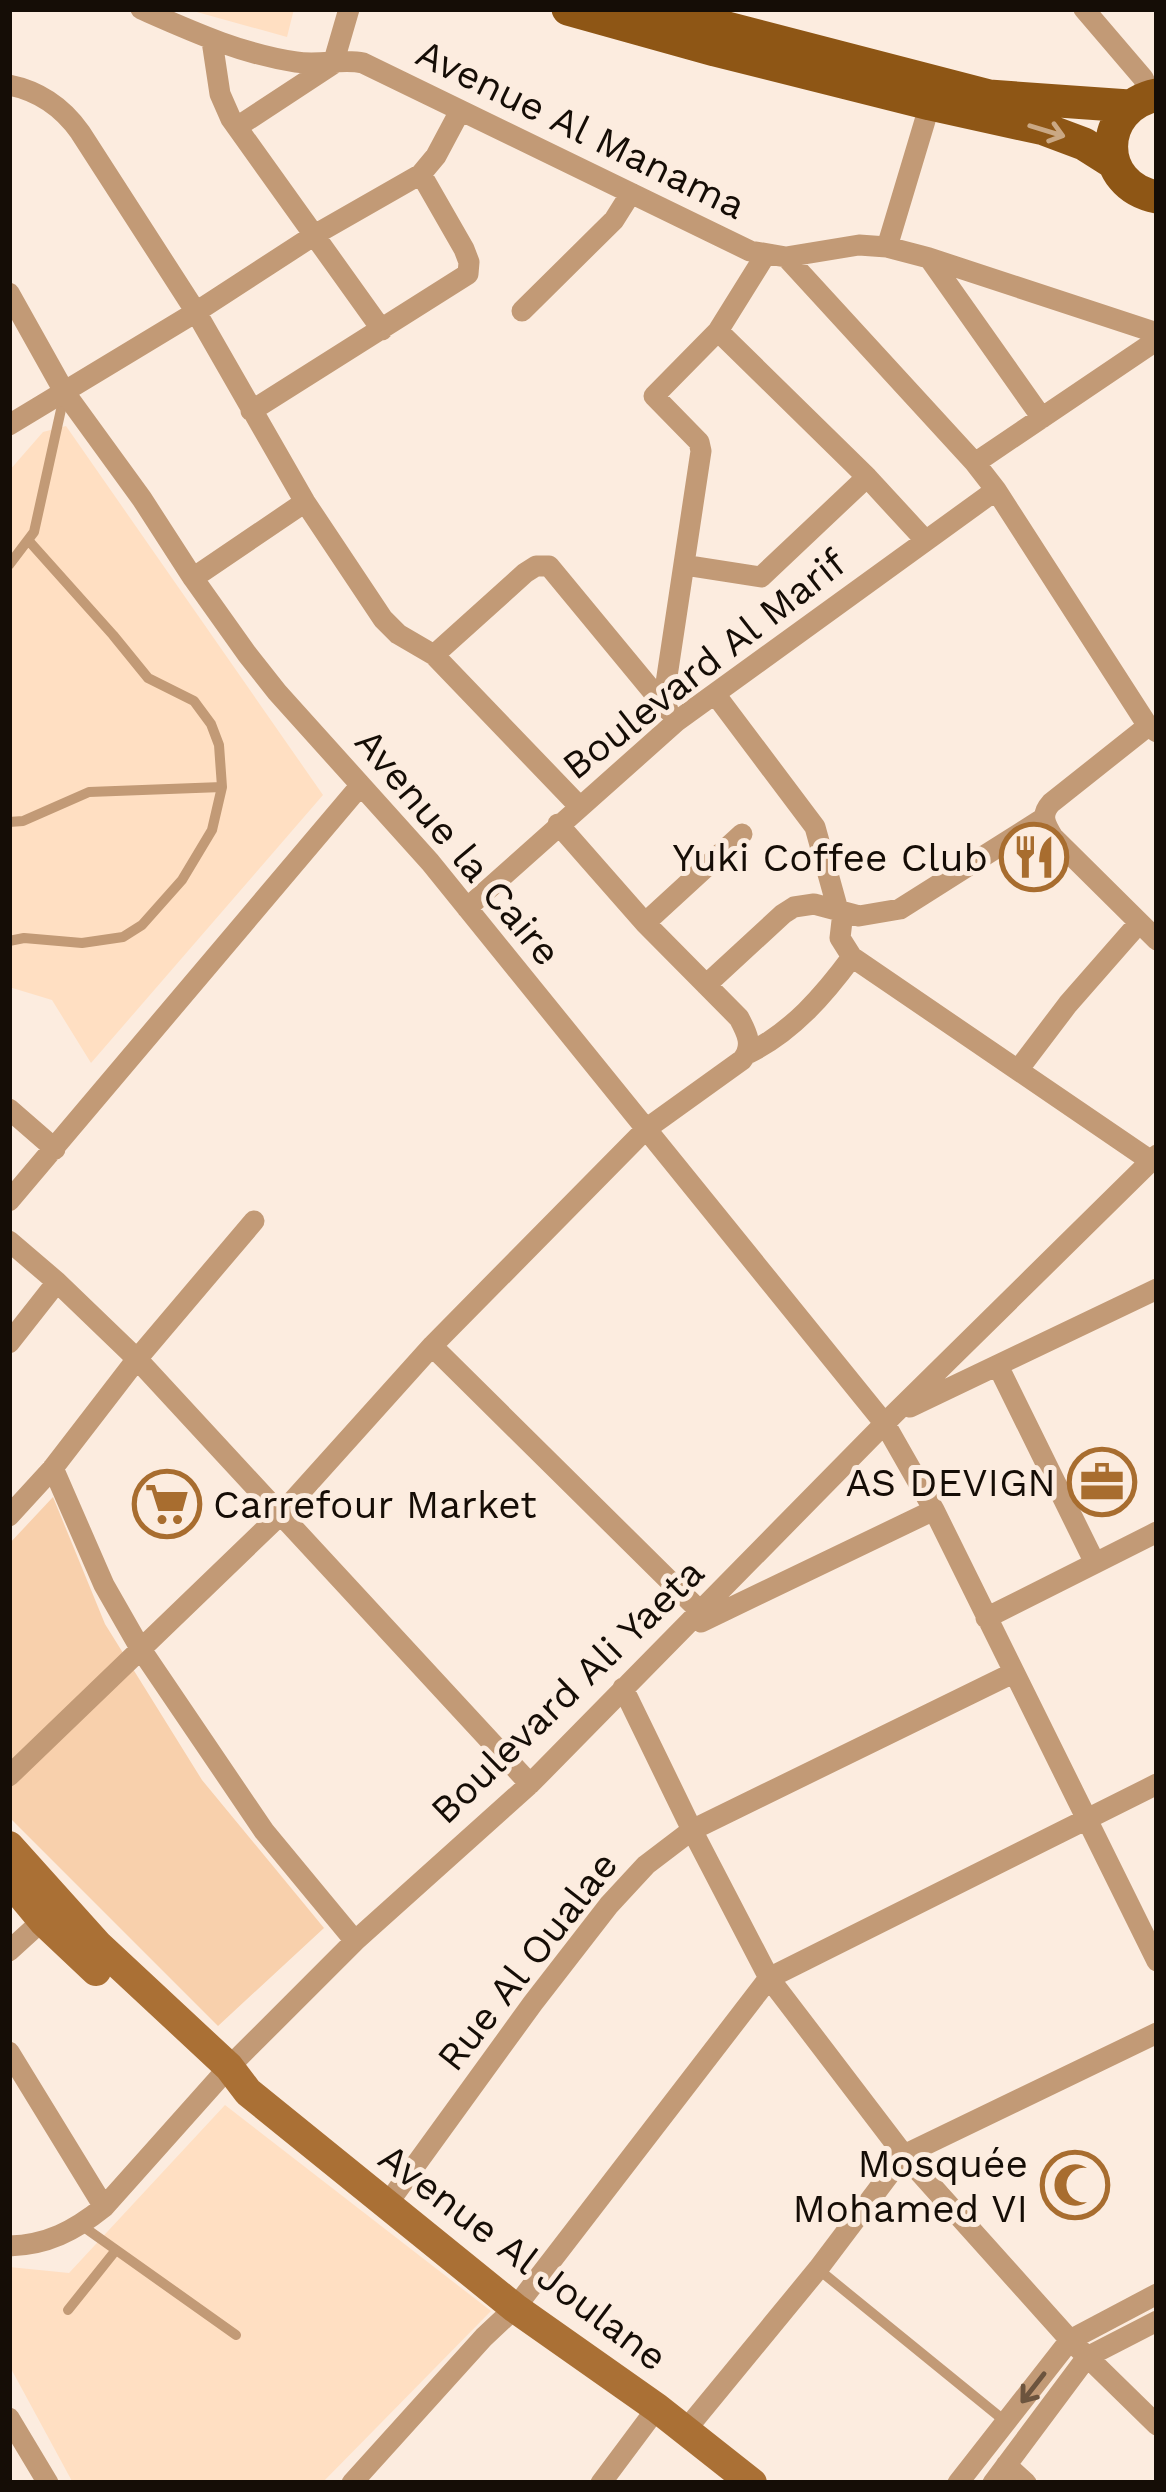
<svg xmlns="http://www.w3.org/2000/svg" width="1166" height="2492" font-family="'Work Sans',sans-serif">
	<rect width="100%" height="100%" fill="#fcecdf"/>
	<path fill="#ffdfc2" d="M186,9H294L287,37Z
		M66,426L323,795L91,1063L52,1000L9,987V471L43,432Z
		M225,2105L491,2311L322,2483H73L9,2365V2267L69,2273Z"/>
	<path fill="#f8d0ac" d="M53,1497L105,1624L202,1780L324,1928L218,2026L9,1817V1544Z"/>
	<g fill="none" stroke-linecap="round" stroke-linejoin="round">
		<path stroke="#c29a76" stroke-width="10" d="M9,565L34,532L64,396
			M9,822L23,821L89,792L222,787
			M9,941L24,938L82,943L123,937L142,925L182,880L212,830L222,787L219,745L211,724L194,701L148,678L113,635L28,540
			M81,2225L236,2335
			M818,2269L1006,2422
			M68,2310L116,2250"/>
		<path stroke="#c29a76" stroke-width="21" d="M141,9C191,31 241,54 296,62C320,66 343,58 363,63L750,251L786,257L859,245L887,247L929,258L1157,333
			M1084,9L1143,78L1151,95
			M212,41L220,94L231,119L382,330
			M9,85C39,91 63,108 80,132L196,312L305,502L383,619L398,634L434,655L579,806
			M237,127L333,64L349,9
			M887,247L930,104
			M786,257L975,463L996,490L1148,726L1157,732
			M929,258L1042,418
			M9,293L65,393L142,499L193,578L247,654L277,692L430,862L885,1424L934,1510L1157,1961
			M522,311L614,220L631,193
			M718,331L867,477L925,540
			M251,411L468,274L469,262L464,249L421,174
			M9,425L196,312L316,234L421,174L436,156L460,111
			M975,463L1157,340
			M684,565L761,577L867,477
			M193,578L305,502
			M434,655L525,573L536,566H549L668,710
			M715,694L815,827L838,910
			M663,703L701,451L699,442L654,396L718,331L766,254
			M1148,726L1051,803C1040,815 1045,824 1053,837L1157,940
			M467,908L677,721L996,490
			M843,912L840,938L852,957L1151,1161
			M645,923L742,834
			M706,985L783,914L794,907L814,904L859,916L900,909L1044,818
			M749,1053C792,1032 824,995 852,957
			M1018,1070L1068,1004L1139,923
			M9,1109L55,1149
			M9,1201L360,786
			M9,1241L57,1282L137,1359L530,1784
			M9,1343L57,1282
			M432,1346L701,1612
			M998,1366L1095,1563
			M910,1407L1157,1289
			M53,1468L104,1585L140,1648L264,1831L355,1941
			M9,1516L53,1468L137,1359L254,1221
			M986,1618L1157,1532
			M701,1622L934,1510
			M623,1688L692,1830L769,1978L904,2155L1070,2340L1157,2425
			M9,1776L280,1515L432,1346L646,1129L742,1060C754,1046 747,1033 739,1018L645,923L558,824
			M9,1951L53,1911
			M9,2052L104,2207
			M388,2203L533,2003L609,1905L646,1865L692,1830L1013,1673
			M9,2246C47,2245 74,2231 104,2207L229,2067L355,1941L530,1784L893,1415L1157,1155
			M9,2418L48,2483
			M684,2432L818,2269L904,2155L1157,2033
			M1006,2465L1026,2483
			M352,2483L484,2337L515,2308L769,1978L1157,1784
			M601,2483L657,2408
			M958,2483L1070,2340L1157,2294
			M993,2483L1087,2357L1157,2321"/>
		<path stroke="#aa7035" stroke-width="30" d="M9,1846L98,1945L229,2067L248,2092L515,2308L657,2408L752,2483
			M9,1880L43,1921L96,1971"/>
		<path stroke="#8e5615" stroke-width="33" d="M568,9L715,50L930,104L1044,129L1084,144L1114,163
			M654,9L989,96L1129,106
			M1157,95C1097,107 1096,186 1157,197"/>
	</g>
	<defs><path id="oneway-shaft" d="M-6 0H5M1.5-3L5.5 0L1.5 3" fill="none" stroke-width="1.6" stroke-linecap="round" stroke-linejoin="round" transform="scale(3)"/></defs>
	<use stroke="#caa884" href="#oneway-shaft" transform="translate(1047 131) rotate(17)"/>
	<use stroke="#6c543e" href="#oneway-shaft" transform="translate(1033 2388) rotate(128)"/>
	<defs>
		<g id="restaurant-ring" transform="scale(3.45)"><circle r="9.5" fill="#fcecdf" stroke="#a86d2f" stroke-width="1.5"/><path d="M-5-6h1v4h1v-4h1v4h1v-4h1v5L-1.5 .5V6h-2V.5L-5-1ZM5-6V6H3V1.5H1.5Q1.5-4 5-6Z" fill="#a86d2f"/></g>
		<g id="office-ring" transform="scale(3.45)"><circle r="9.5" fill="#fcecdf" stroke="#a86d2f" stroke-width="1.5"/><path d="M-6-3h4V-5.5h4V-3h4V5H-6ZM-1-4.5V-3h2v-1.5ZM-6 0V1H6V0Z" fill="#a86d2f"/></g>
		<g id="supermarket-ring" transform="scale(3.45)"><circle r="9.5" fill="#fcecdf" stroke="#a86d2f" stroke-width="1.5"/><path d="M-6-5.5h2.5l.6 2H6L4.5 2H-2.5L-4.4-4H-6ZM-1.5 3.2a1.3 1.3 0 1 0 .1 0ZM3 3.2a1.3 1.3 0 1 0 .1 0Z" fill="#a86d2f"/></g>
		<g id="mosque-ring" transform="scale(3.45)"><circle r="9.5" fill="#fcecdf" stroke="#a86d2f" stroke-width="1.5"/><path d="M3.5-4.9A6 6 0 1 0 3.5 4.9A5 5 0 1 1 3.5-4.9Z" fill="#a86d2f"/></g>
	</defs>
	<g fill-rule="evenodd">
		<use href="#restaurant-ring" x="1034" y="857"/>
		<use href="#office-ring" x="1102" y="1482"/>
		<use href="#supermarket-ring" x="167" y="1504"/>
		<use href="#mosque-ring" x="1075" y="2185"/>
	</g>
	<g text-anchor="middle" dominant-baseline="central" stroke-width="10" stroke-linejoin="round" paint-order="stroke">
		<g font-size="39" fill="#150d06" stroke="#fcecdf">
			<text transform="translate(581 129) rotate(26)">Avenue Al Manama</text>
			<text transform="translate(704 664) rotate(-38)">Boulevard Al Marif</text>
			<text transform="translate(458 847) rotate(50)">Avenue la Caire</text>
			<text transform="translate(567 1691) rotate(-44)">Boulevard Ali Yaeta</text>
			<text transform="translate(527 1961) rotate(-52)">Rue Al Oualae</text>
			<text transform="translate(523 2257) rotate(37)">Avenue Al Joulane</text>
		</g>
		<g font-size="39" fill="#150d06" stroke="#fcecdf" text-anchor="end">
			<text x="988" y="857">Yuki Coffee Club</text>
			<text x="1056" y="1482">AS DEVIGN</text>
			<text x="213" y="1504" text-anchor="start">Carrefour Market</text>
			<text x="1028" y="2163">Mosquée<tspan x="1028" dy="45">Mohamed VI</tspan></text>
		</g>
	</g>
	<rect width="1166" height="2492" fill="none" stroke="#150d06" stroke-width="24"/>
</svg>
